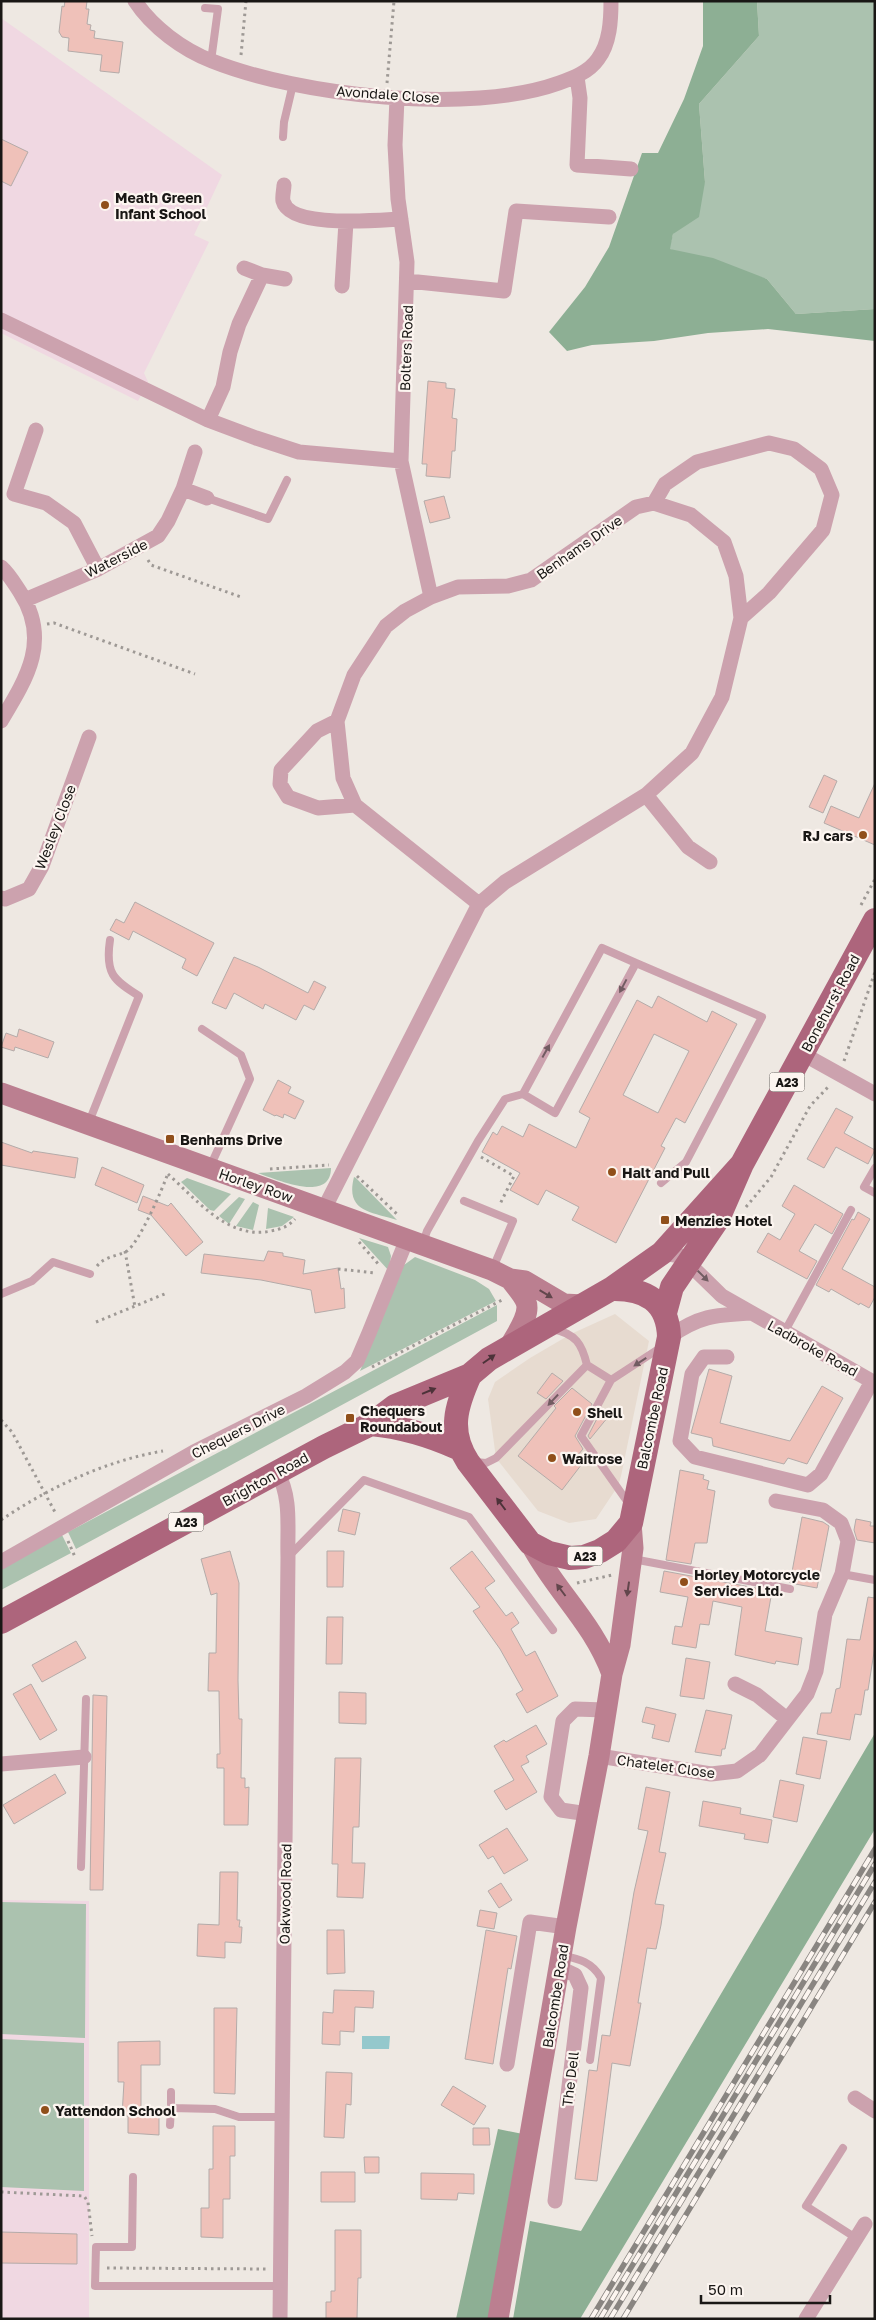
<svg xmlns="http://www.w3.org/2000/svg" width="876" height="2320" font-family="'Golos Text',sans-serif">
	<rect width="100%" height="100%" fill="#eee8e2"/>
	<path fill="#e7dbd0" d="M615,1314L649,1341L621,1476L618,1486L596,1519L569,1523L538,1511L496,1458L488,1399L495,1382L530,1358L571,1334Z"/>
	<path fill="#f0d8e2" d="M1,18L222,175L194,235L209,242L144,373L148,382L138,401L1,333Z
		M1,1900L89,1901V2319H1Z"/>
	<path fill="#abc2af" d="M757,1H875V309L796,314L767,279L669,249L673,234L705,182L699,104L759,36Z
		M331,1168C331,1204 275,1179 258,1173Z
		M354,1177L356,1178L397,1220C371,1212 345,1212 354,1177Z
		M187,1178L231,1194L214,1211L210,1210L181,1182Z
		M239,1197L245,1199L229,1224L219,1216Z
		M253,1202L259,1205L253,1230L236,1226Z
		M268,1208L294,1217L282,1226L266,1229Z
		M359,1238L388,1247L391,1256L389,1271Z
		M415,1257L475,1280L489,1289L496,1301L360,1371L404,1265Z
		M497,1305V1321L76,1549L68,1532Z
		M62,1535L71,1553L1,1590V1567Z
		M1,1902L86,1904L85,2038L1,2034Z
		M1,2039L84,2043V2191L1,2187Z"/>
	<path fill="#8daf94" d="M703,1H757L759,36L699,104L705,182L699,217L673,234L670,249L713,258L767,279L796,314L875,309V341L768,329L708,333L654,341L592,345L567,351L549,332L585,287L609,247L642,153H658L684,99L703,46Z
		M875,1733V1829L580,2319H513L530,2221L581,2231Z
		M498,2129L523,2134L489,2319H456Z"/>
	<path fill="#94c8cc" d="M362,2036H390L389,2049H362Z"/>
	<path fill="#efc1b9" stroke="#b4aba9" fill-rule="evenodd" d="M65,1H87L86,9H89L87,24L91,25L90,30L95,31L94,38L123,42L119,73L100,71L102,55L68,51L69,38L62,37L59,32L62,6L64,7Z
		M1,139L28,152L11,186L1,181Z
		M428,381L446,383V388L455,389L452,418L457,419L455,451H452L450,478L426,476L427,464H422Z
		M444,496L450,518L430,523L424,501Z
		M824,775L837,781L823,813L809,807Z
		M875,783V845L824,823L831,806L859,818Z
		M135,902L214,943L197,976L182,968L186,959L133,931L129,940L110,930L116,919L124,923Z
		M234,957L258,967L308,993L314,981L326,987L314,1010L304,1005L296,1020L265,1004L263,1009L234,993L226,1009L212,1003Z
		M658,996L707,1022L712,1011L737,1024L685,1123L676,1118L661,1146L665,1148L616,1243L572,1220L579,1207L546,1190L538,1205L510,1190L520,1173L482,1152L493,1132L497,1135L502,1126L523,1137L529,1124L576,1148L590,1118L579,1112L637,1000L652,1008ZM654,1034L689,1051L658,1113L623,1095Z
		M19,1029L54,1042L48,1058L15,1047L14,1051L1,1047L6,1033L17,1037Z
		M278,1080L291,1087L288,1093L304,1101L295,1119L284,1114L283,1118L276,1115L275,1116L263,1110Z
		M836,1108L853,1117L844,1133L875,1150L868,1164L836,1147L824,1168L807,1159Z
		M1,1142L32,1153L33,1151L78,1158L75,1178L1,1165Z
		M102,1167L144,1185L137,1203L95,1185Z
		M794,1185L843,1214L832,1234L815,1224L799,1251L817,1261L807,1279L757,1252L768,1233L780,1240L795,1214L782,1206Z
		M143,1196L168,1206L171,1203L203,1242L186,1256L151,1215L138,1210Z
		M858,1212L870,1219L842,1269L875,1287V1297L869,1308L860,1303L859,1305L831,1289L829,1292L816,1285L852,1219L854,1220Z
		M268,1251L283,1253V1256L305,1260L303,1274L338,1268L341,1289L344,1288L345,1308L315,1313L311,1290L261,1280L201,1273L204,1254L264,1261Z
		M709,1369L732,1376L720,1423L790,1441L822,1386L843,1398L807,1464L788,1458L784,1464L713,1446L712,1438L691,1433Z
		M552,1373L563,1381L546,1399L537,1393Z
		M572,1388L592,1404L575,1436L583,1449L578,1455L585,1460L562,1490L518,1456L556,1408L554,1406Z
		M601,1411L608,1417L590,1439L588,1436Z
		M680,1470L704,1475L703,1479L709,1481L707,1489L715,1491L707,1543H695L691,1564L666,1560Z
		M343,1509L360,1513L355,1535L338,1531Z
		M802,1517L823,1522L829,1526L817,1588L790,1583Z
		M856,1519L871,1522L870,1526H875V1543L857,1540L854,1530Z
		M230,1551L239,1583L238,1680L239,1719H242L241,1778H245V1788L249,1787L248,1825H224V1768H217V1754H220L219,1691H208L209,1653H216L217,1593L211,1595L201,1559Z
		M327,1551H344L343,1587H327Z
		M472,1551L495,1581L485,1588L506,1616L512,1612L519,1623L511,1629L526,1656L535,1651L558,1696L527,1713L516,1694L523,1690L500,1649L473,1611L480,1607L450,1568Z
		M664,1571L772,1591L765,1631L802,1638L798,1665L776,1661L775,1664L735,1655L742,1607L713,1601L709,1625L700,1624L696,1648L672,1644L675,1626L682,1627L688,1597L660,1592Z
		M868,1597L875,1598V1646L868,1690H865L861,1715L855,1714L850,1740L817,1734L821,1713H831L836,1689L840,1688L847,1639L860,1640Z
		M327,1617H343L342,1664H326Z
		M76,1641L86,1658L42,1682L32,1665Z
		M686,1658L710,1662L704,1699L680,1696Z
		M31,1684L57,1730L40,1740L13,1694Z
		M339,1692L366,1693V1724L339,1723Z
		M93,1695L107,1696L103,1890H90Z
		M646,1707L676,1714L669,1742L652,1738L655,1725L642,1722Z
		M706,1710L732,1715L725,1749H722L721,1756L695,1752Z
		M536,1725L547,1744L526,1756L529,1762L521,1766L537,1792L506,1810L494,1791L514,1780L494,1746L504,1740L506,1742Z
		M803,1737L827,1741L820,1779L796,1774Z
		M335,1758H361L359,1827H353L352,1863H365L363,1898L337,1897L338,1864H332Z
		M55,1774L66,1793L14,1824L3,1805Z
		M780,1780L804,1785L797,1822L773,1817Z
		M646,1787L670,1792L659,1852L666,1853L655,1904L664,1905L661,1925L656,1949L647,1948L638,2003H641L630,2066L612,2063L597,2181L575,2179L589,2070L597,2071L602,2035L610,2036L634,1892L648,1831L638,1829Z
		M703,1801L741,1808L740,1814L772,1820L768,1843L744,1839L745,1834L699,1826Z
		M507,1828L528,1860L504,1874L493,1856L488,1859L479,1845Z
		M220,1872H238L237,1920H240L239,1927H242L241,1943L225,1942V1958L197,1956L198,1924L219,1925Z
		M501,1883L512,1900L499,1908L488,1891Z
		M480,1910L497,1913L494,1929L477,1926Z
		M327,1930H344L345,1973L327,1974Z
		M486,1930L517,1936L511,1969L508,1968L493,2064L465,2059Z
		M334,1990L374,1991L373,2008L355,2007L354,2032L340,2031V2045L322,2044L323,2012L333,2013Z
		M214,2008H237L235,2094L214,2093Z
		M160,2041V2065H141V2109L159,2110V2135L128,2133V2116H122L124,2082H118V2042Z
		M326,2072L352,2073L351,2105L346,2104L344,2138L324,2137Z
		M453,2086L486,2106L474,2125L441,2105Z
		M213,2126H235V2156H230V2199H223V2238L201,2237V2208H209V2169H213Z
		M473,2128H489L490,2145H473Z
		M364,2157H379V2173H365Z
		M321,2172H355V2202H321Z
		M421,2173L474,2174V2194L458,2193L457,2200L421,2199Z
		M335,2230H361V2278H358L357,2319H326V2302H331V2291H335Z
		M1,2232L77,2234V2264L1,2263Z"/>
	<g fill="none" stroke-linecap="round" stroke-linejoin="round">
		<path stroke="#9e9995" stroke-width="3" stroke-dasharray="2.5 4" stroke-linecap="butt" d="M241,55L246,1
			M387,83L394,1
			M148,560L151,565L241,597
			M47,624L54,623L195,674
			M861,905L875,879
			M844,1061L875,972
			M481,1157L514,1176L500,1204
			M270,1169L329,1165
			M168,1174C197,1200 228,1240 271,1231C281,1229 288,1227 295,1219
			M357,1176L398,1215
			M746,1207L771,1177L810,1106L830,1085
			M359,1242L380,1266
			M125,1251L135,1307
			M97,1266C105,1256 116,1257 127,1251C139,1243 163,1188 168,1173
			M338,1269L376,1273
			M96,1322L167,1293
			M372,1367L504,1299
			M1,1420L12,1432L56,1514
			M1,1520C50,1487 105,1461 163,1451
			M68,1541L75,1557
			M577,1583L612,1575
			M1,2192L84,2196L88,2202L92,2236
			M107,2268L266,2269"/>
		<path stroke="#cca2ae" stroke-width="8" d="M205,8L218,9L211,61
			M283,137L284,122L293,84
			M207,498L268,519L287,480
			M636,963L762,1017L686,1162L661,1183
			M202,1029L241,1055L250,1079L210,1167
			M89,1122L139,996C113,980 105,973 110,940
			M875,1168L864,1187L875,1193
			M464,1201L513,1221L493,1268
			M423,1243L427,1231L478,1141L505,1099L523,1094L602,948L636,963L555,1113L523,1094
			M1,1294L32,1281L53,1262L90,1274
			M553,1329C576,1334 582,1344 587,1365L611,1380
			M785,1331L851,1210
			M475,1462L486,1463L496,1458L587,1365
			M629,1504L581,1436L611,1380L660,1348
			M289,1556L364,1480L469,1517L553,1630
			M633,1559L790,1589
			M842,1574L875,1580
			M81,1867L86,1699
			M562,1955C579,1959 592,1962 601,1978L590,2060
			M171,2092V2108L215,2109L239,2117H282
			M170,2125L171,2108
			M843,2148L806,2206L856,2238
			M133,2177L132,2247H96L95,2286H280"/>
		<path stroke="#cca2ae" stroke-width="15" d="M135,1C152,27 183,50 212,61C300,96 470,115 559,83C573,78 589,72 598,59C610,43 611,20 611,1
			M577,77L580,98L577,165L631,169
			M397,98L395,145L398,199L407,262L401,461L431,597
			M284,185C284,189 282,197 283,201C290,229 379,220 401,219
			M244,268L262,275
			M408,281L504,291L516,211L609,217
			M342,286L346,222
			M1,320L208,420L256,438L299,452L401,461
			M208,420L223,387L230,352L239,324L262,275L285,279
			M36,430L14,494L46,503L74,523L98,569
			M183,489L207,498
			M654,503L665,484L697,462L769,443L794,449L821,469L832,495L823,530L769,593L741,618
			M1,567C9,574 14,583 20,592C51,640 27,678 1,721
			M25,600L98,569L158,536L168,521L183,489L195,452
			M337,721L317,731L281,770L280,784L288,797L318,808L355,805
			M646,795L688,847L710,862
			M1,898L5,899L29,889L42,866L89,737
			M803,1054L875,1094
			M324,1209L479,904L505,882L646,795L692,753L722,697L741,618L736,576L724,542L691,515L654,503L636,507L531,580L508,586L458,587L431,597L405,611L386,626L354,675L337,721L343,778L355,805L479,904
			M662,1253L681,1256L722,1296L875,1383
			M669,1337C699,1316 714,1315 750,1313
			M727,1357H704L692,1374L680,1441L695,1457L808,1485L821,1474L872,1381
			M277,1472C292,1497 287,1529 288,1557L280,2319
			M1,1562L194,1452L306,1396L345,1372L357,1361L369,1333L407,1239
			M735,1684L757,1695L787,1719
			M599,1756L711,1774L737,1771L760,1755L807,1694L816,1671L825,1614L842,1574L848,1541L841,1523L823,1510L776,1501
			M1,1764L84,1757
			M588,1814L561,1810L551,1797L563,1721L575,1709L605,1710
			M507,2064L530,1922L566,1927
			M855,2098L875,2111
			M555,2201L581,1988L575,1975L560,1968
			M806,2319L865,2224"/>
		<path stroke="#bb7f90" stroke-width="21" d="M1,1093L492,1270L510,1279L525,1281L564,1304L583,1305
			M510,1279C515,1286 523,1294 526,1302C531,1315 516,1334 510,1346
			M530,1543C555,1591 593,1622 612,1674
			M498,2319L566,1927L599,1756L612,1674L620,1645L633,1548L631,1523"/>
		<path stroke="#ad657c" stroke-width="24" d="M665,1313L672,1287L718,1219L742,1164L875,920
			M470,1375C456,1406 448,1431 468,1462L530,1543L549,1553L570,1558L584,1557L600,1551L616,1541L631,1523L669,1337C668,1301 645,1288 611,1289
			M371,1424C403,1427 429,1435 458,1448
			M1,1622L324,1447L371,1424L395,1406L470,1375L489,1359L611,1289L662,1253L742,1164"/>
		<g stroke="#898581" stroke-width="5.5">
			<path id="rail" d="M591,2319L875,1849
				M600,2319L875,1864
				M610,2319L875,1882
				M623,2319L875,1902"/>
		</g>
		<use href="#rail" stroke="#fcf5f0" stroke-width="4" stroke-dasharray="11" stroke-linecap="butt"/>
	</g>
	<defs><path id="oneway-solid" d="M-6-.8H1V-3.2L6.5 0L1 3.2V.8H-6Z" transform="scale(1.25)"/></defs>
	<g fill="#725c62">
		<use href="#oneway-solid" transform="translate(623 986) rotate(118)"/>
		<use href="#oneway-solid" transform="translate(546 1051) rotate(-61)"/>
		<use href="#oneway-solid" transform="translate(703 1276) rotate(45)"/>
		<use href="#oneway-solid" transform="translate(640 1362) rotate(147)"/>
		<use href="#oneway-solid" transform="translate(553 1400) rotate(133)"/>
	</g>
	<g fill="#62464c">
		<use href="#oneway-solid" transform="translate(546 1294) rotate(31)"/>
		<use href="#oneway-solid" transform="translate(628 1589) rotate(98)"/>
		<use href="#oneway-solid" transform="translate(561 1590) rotate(-127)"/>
	</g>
	<g fill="#4d3239">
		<use href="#oneway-solid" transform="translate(489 1359) rotate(-35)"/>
		<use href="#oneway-solid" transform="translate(429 1391) rotate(-22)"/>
		<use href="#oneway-solid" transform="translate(501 1504) rotate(-127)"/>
	</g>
	<g fill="#904f1a" stroke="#fcf5f0" stroke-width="2">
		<circle cx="105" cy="205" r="5"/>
		<circle cx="863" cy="835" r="5"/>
		<rect x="165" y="1134" width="10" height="10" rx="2.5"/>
		<circle cx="612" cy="1172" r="5"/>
		<rect x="660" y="1215" width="10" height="10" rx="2.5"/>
		<circle cx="577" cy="1412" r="5"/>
		<rect x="345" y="1413" width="10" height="10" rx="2.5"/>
		<circle cx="552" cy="1458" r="5"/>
		<circle cx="684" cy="1582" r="5"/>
		<circle cx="45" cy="2110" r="5"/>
	</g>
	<g text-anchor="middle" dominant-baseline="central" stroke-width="4.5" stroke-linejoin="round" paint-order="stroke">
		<g fill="#fcf5f0" stroke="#5d5a57" stroke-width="1">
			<rect x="769.5" y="1072.5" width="35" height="19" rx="4"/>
			<rect x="168.5" y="1512.5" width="35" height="19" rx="4"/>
			<rect x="567.5" y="1546.5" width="35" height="19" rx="4"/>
		</g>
		<g font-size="12" font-weight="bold" fill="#191715">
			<text x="787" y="1082">A23</text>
			<text x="186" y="1522">A23</text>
			<text x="585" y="1556">A23</text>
		</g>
		<g font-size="14" fill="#191715" stroke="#fcf5f0">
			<text transform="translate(388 94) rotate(4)">Avondale Close</text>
			<text transform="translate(406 348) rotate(-88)">Bolters Road</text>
			<text transform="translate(579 547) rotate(-35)">Benhams Drive</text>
			<text transform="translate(116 558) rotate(-27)">Waterside</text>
			<text transform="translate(55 827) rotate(-69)">Wesley Close</text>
			<text transform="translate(830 1003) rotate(-62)">Bonehurst Road</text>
			<text transform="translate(256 1185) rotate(19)">Horley Row</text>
			<text transform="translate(813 1348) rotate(29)">Ladbroke Road</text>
			<text transform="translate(652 1418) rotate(-78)">Balcombe Road</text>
			<text transform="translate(238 1431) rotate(-27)">Chequers Drive</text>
			<text transform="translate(265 1479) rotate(-29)">Brighton Road</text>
			<text transform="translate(666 1766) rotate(8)">Chatelet Close</text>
			<text transform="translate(285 1894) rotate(-89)">Oakwood Road</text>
			<text transform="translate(555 1996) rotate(-81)">Balcombe Road</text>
			<text transform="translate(570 2079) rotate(-83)">The Dell</text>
		</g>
		<g font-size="14" font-weight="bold" fill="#191715" stroke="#fcf5f0" text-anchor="start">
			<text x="115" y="197">Meath Green<tspan x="115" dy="16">Infant School</tspan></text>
			<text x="853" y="835" text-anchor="end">RJ cars</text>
			<text x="180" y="1139">Benhams Drive</text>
			<text x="622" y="1172">Halt and Pull</text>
			<text x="675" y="1220">Menzies Hotel</text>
			<text x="360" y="1410">Chequers<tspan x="360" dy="16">Roundabout</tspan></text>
			<text x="587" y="1412">Shell</text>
			<text x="562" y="1458">Waitrose</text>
			<text x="694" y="1574">Horley Motorcycle<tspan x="694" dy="16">Services Ltd.</tspan></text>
			<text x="55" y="2110">Yattendon School</text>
		</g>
	</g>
	<rect width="876" height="2320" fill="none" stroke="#191715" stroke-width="5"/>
	<path d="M701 2295v8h129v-8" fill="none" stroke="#191715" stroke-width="2.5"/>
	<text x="708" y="2295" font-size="15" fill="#191715" stroke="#fcf5f0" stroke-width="4" paint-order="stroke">50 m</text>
</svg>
